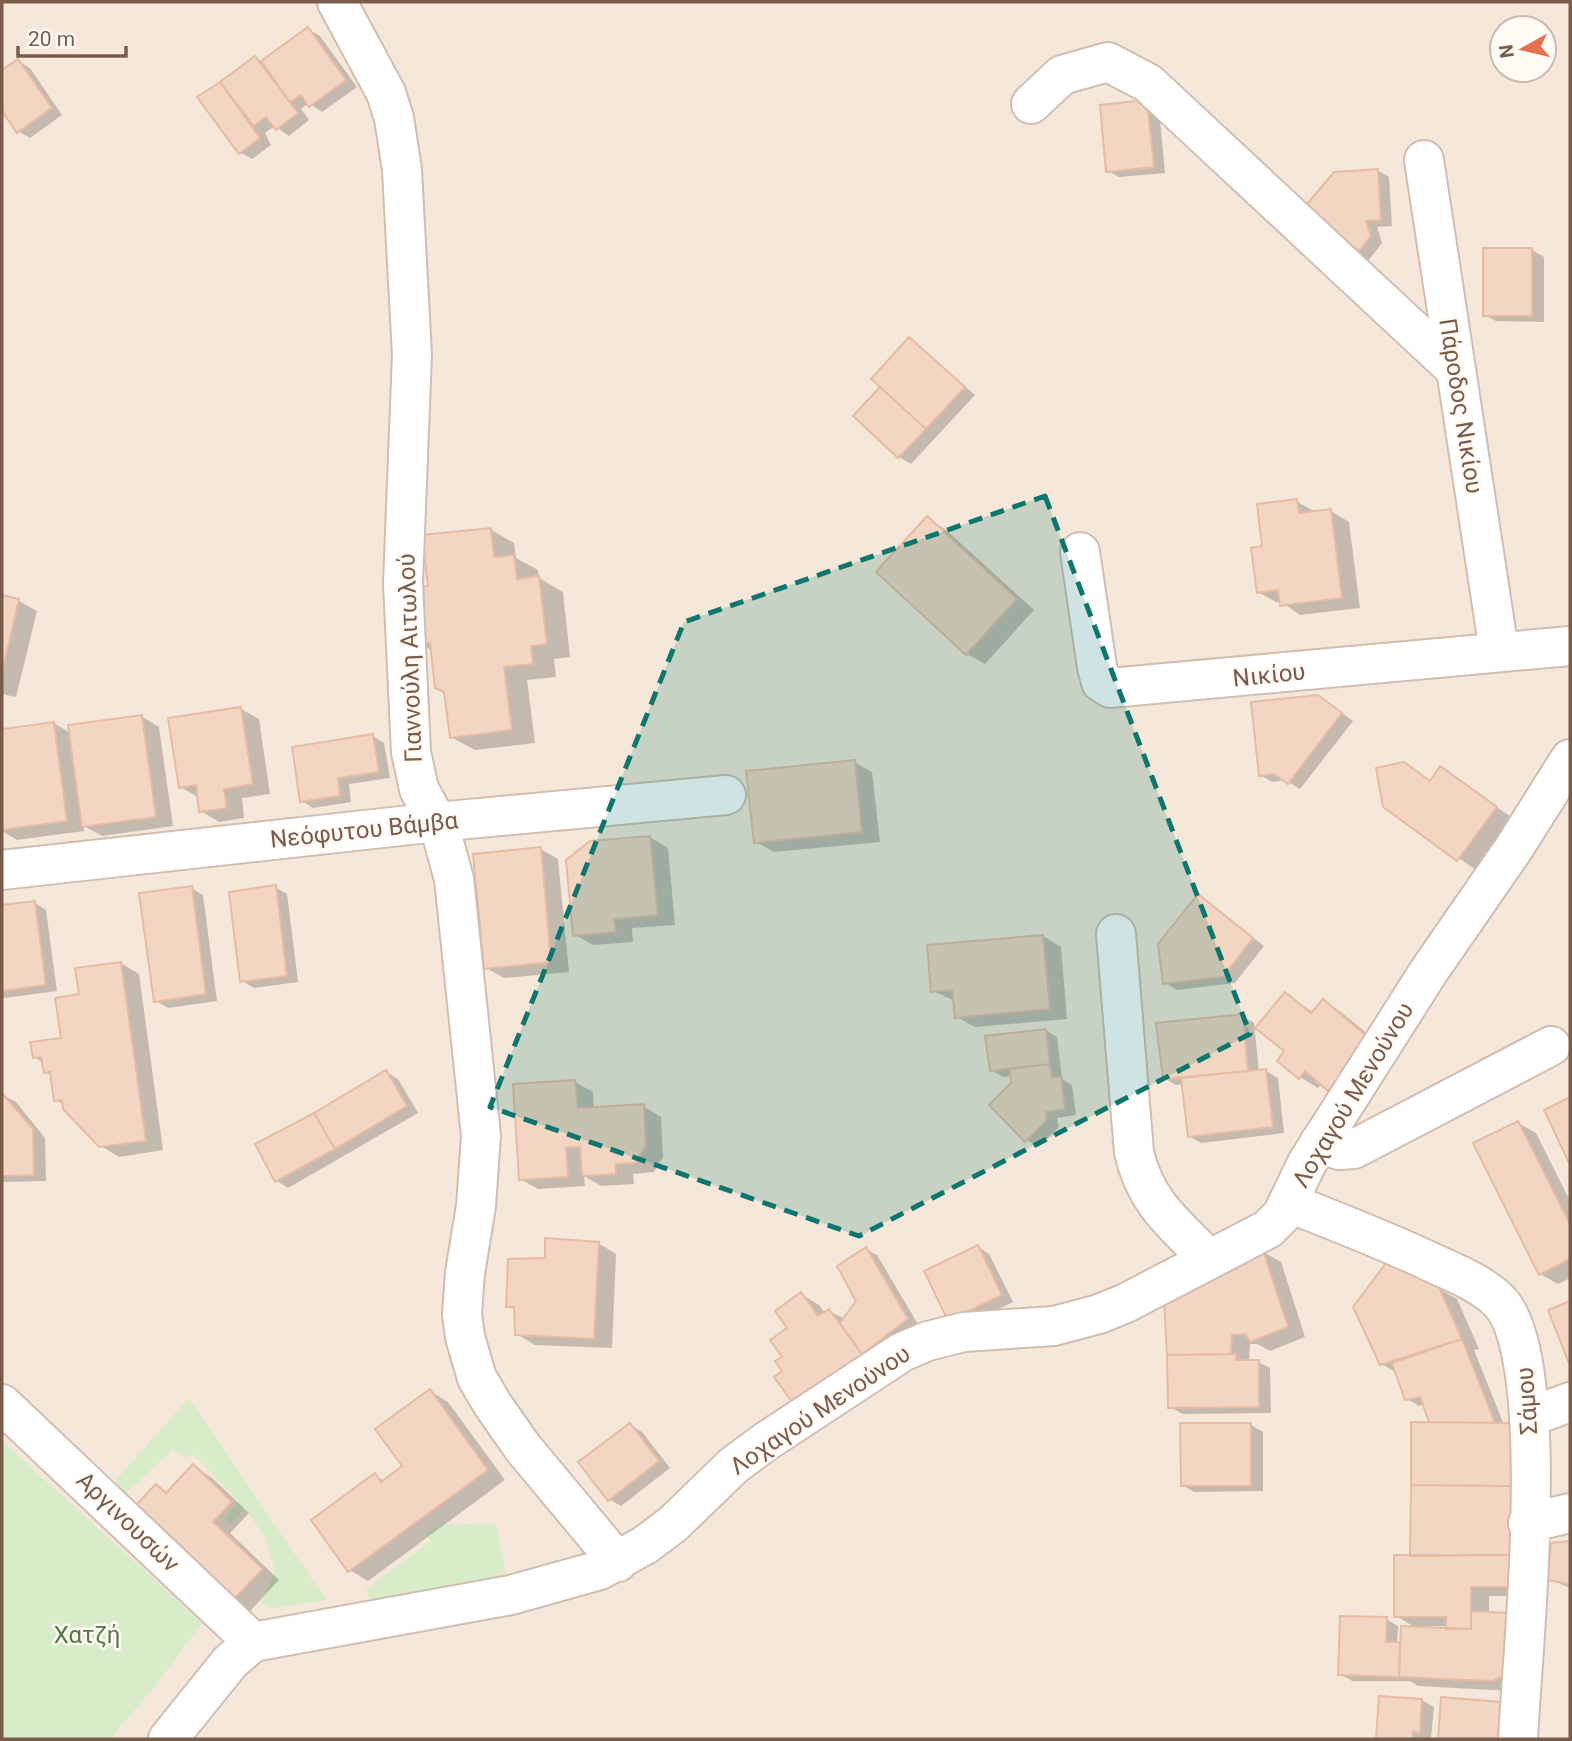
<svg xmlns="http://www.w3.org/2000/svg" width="1572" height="1741" font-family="Roboto,sans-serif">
	<rect width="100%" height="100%" fill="#fdf6ec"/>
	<path fill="#f5e8da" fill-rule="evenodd" d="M2,2H1570V1739H2ZM1502,28H1544V70H1502Z"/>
	<path fill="#d8ecc9" d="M189,1398L326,1600L269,1609L262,1602L275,1570L265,1537L245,1508L230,1524L225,1518L239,1501L193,1454L186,1458L173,1449L125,1494L113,1483Z
		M2,1441L202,1623L157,1684L110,1739H2Z
		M495,1523L507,1577L375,1608L366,1589L431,1541L425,1533L441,1525Z"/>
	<path fill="#0003" fill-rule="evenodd" d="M308,29L320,36L357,87L322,112L309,103L301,109L309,120L289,136L275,126L265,133L271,145L252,159L240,152L200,97L255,58L262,62Z
		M18,61L30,68L62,115L30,138L18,131L2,108V72Z
		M1101,107L1159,109L1165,173L1119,177L1108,171Z
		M1377,170L1389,177L1392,226L1377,227L1382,243L1361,270L1349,263Z
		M1532,250L1544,257V322L1496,321L1484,315Z
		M910,339L975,395L911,464L899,457L855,416L882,387Z
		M1296,501L1314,511H1331L1349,522L1360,608L1300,615L1282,602H1276L1258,592L1264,547Z
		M927,518L945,529L1034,610L985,664L967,654Z
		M491,530L514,543L516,558L538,570L539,578L563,592L570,657L554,659L556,677L527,680L535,743L475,750L451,737L446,692L433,651L420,644L430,587Z
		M2,597L19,601L37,611L16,697L2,694Z
		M1318,696L1353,721L1300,789L1285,780L1272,782L1260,775Z
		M241,709L259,719L270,794L242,798L244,818L219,822L201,811L199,798L181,787Z
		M141,716L159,727L173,826L102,836L84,826V831L17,840L2,831V730L54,723L70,733Z
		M373,736L384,743L390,778L349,784L351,802L313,808L302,801Z
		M854,762L872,772L880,842L774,852L756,842Z
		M1404,764L1431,781L1441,768L1514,819L1476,870L1385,806Z
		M650,837L668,848L675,925L632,928L633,942L593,945L575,935Z
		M540,849L558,859L569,972L504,978L486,968Z
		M275,887L287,894L298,982L254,988L242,981Z
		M191,888L203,895L217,1001L168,1008L156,1001Z
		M1198,896L1264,946L1235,983L1177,990L1165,983Z
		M35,903L46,910L57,991L4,998L2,996V907Z
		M1043,936L1061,947L1067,1019L975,1027L957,1017L955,1001L933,991Z
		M121,963L139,974L163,1150L119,1157L101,1146L65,1105L55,1100L52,1076L45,1072L44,1063L34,1057L63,1039Z
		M1286,994L1314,1013L1323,1002L1341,1012L1387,1050L1347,1099L1322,1083L1318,1088L1300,1077L1287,1051Z
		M1242,1016L1254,1023L1259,1072L1266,1071L1278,1078L1284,1133L1201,1143L1189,1136L1183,1084L1176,1085L1164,1078Z
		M1045,1030L1057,1037L1062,1079L1072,1085L1076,1115L1057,1118L1059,1127L1038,1147L1027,1140L1012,1076L1003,1077L991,1070Z
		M386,1072L398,1079L418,1113L288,1188L277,1181L258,1144Z
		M575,1082L593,1092L594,1109L643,1106L661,1117L663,1157L654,1172L633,1174L634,1184L601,1186L584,1176L585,1186L538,1189L520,1179Z
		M2,1095L16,1102L45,1138L46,1181L2,1182Z
		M1518,1123L1536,1133L1570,1201V1278L1558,1284L1540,1274Z
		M598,1243L616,1254L612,1348L535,1345L517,1334L516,1310L508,1306L547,1260Z
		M978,1247L989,1254L1013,1302L961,1327Z
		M866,1249L877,1255L919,1326L817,1418L785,1371L789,1328L801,1294L819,1305L825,1313L829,1311L845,1319L858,1302Z
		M1263,1252L1281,1262L1305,1337L1270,1351L1257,1344H1250L1249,1362H1258L1270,1368L1271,1413L1182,1414L1170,1407L1169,1355Z
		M1390,1261L1457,1299L1479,1349L1474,1350L1504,1425H1511L1528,1596H1489V1614L1512,1691L1418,1686L1410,1681H1352L1340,1674L1386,1619L1398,1626L1397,1644H1402L1418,1629L1396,1616L1412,1558L1436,1424L1430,1421L1425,1404L1419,1406L1407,1399L1397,1373L1382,1364ZM1425,1626H1448V1631L1425,1629Z
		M430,1391L448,1402L505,1480L368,1581L350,1570L376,1476L384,1481L404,1467Z
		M630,1425L642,1432L670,1468L621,1506L609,1499Z
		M1251,1425L1263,1432V1491L1194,1492L1182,1485Z
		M193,1467L211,1477L249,1513L230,1533L279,1580L250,1611L232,1601L157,1486L168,1492Z
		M1570,1543V1588L1549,1579L1552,1545Z
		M1381,1697L1422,1700L1434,1707L1431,1738L1378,1739Z
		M1442,1699L1501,1704L1512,1711L1510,1739H1439Z"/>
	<path fill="#f3d5c3" stroke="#e6bba3" stroke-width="2" d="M308,27L346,80L309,107L301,95L290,102L261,61Z
		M255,56L298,113L276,130L266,117L254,126L220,82Z
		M18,59L52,108L17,133L2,111V70Z
		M220,82L260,138L239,154L197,97Z
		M1147,100L1154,167L1106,172L1100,105Z
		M1378,169L1381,220L1366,221L1371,236L1348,264L1297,216L1334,172Z
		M1483,248H1532V316H1483Z
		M909,337L965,387L926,429L871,379Z
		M880,387L926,429L898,458L853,416Z
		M1297,499L1299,513L1331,509L1342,598L1280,606L1278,590L1257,593L1251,548L1262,546L1257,504Z
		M927,516L1017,599L966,655L876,572Z
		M491,528L494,557L514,555L517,579L539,576L547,644L531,646L533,664L504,667L512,730L450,738L444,692L435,688L430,643L418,645L421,587L428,586L422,535Z
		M2,595L19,599L2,673Z
		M1318,695L1342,713L1288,784L1274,774L1259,776L1251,702Z
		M241,707L253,784L224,789L227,808L199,812L196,785L179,788L168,718Z
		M142,715L156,817L82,827L68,725Z
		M54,722L67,821L2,830V729Z
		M373,734L379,772L338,778L340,796L300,802L292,747Z
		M855,760L862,832L754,843L746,771Z
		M1404,762L1430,781L1440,766L1497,807L1457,861L1383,807L1376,768Z
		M650,836L658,915L614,919L616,932L573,936L566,860L590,841Z
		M541,847L551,962L484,969L473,854Z
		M276,885L287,976L240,982L229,892Z
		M192,886L206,994L154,1002L139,893Z
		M1198,894L1253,938L1223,977L1163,984L1158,944Z
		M35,901L46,985L2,991V905Z
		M1043,935L1050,1009L955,1018L952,990L931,992L927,945Z
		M121,962L146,1141L99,1147L63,1109L62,1100L54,1101L50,1072L44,1073L41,1057L33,1058L30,1042L61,1038L55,998L79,994L75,968Z
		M1285,992L1311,1013L1323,999L1370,1039L1328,1091L1305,1071L1299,1079L1277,1061L1284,1051L1255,1028Z
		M1243,1014L1248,1071L1163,1079L1156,1023Z
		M1046,1029L1050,1064L990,1071L985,1036Z
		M1050,1064L1052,1077L1061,1076L1065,1109L1046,1112L1047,1120L1025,1142L989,1105L1011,1083L1010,1069Z
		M1266,1069L1273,1127L1188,1137L1181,1078Z
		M386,1070L407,1106L335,1149L314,1113Z
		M575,1080L578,1108L644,1104L646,1146L635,1163L616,1164V1174L582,1176L580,1147L566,1148L568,1177L519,1180L513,1084Z
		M2,1093L33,1129L34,1175L2,1176Z
		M1570,1097V1165L1544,1110Z
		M314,1113L335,1149L275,1182L255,1144Z
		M1518,1121L1570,1224V1259L1539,1275L1473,1143Z
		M545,1238L599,1242L594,1339L515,1335L514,1307H506L508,1259L545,1258Z
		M978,1245L1002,1295L948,1321L924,1271Z
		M866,1247L908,1319L862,1354L840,1323L856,1301L837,1266Z
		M1263,1250L1288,1327L1250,1342L1245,1334L1232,1335L1231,1354L1167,1355L1164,1301Z
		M1389,1259L1439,1287L1462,1339L1380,1365L1353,1307Z
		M801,1292L818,1316L829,1309L866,1360L797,1409L774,1377L782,1371L775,1361L782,1357L770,1340L787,1328L775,1311Z
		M1570,1301V1366L1548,1310Z
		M1462,1339L1495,1423L1429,1422L1420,1397L1405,1400L1392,1363Z
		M1236,1354V1360H1259V1407L1168,1408L1167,1355Z
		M430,1389L488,1470L348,1572L311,1520L375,1473L381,1482L402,1466L375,1429Z
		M1411,1422L1511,1423V1486L1411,1485Z
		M630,1423L659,1461L608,1501L578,1462Z
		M1180,1423H1251V1486H1181Z
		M193,1464L232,1502L213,1522L263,1569L231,1602L133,1508L156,1484L166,1493Z
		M1411,1485L1511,1486V1555L1410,1556Z
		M1570,1541V1584L1547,1580L1551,1543Z
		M1394,1555H1511L1510,1587H1471V1629H1446V1617H1394Z
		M1471,1611L1509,1613L1507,1674L1493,1681L1399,1677L1401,1626L1471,1629Z
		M1340,1616L1387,1617L1386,1642H1400L1399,1677L1338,1675Z
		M1379,1696L1422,1699L1420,1733L1413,1732V1739H1376Z
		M1441,1697L1501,1702L1498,1739H1438Z"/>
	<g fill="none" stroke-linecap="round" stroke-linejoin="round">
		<g stroke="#d1beb0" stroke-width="42">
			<path id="street" d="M337,2L386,93L394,118L402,170L412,355L403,583L411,752L419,789L440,828L454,879L481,1136L476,1206L465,1273L462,1314L465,1337L477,1378L493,1405L523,1448L618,1562
				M1031,104L1062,75L1108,62L1148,83L1455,369
				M1424,160L1499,651
				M1080,552L1097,667L1101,682L1110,688L1570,646
				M2,870L437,822L726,795
				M1116,934L1134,1152C1145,1202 1174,1224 1209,1259
				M1319,1143L1339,1150L1354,1149L1551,1046
				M1289,1203C1338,1222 1387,1241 1435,1264C1457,1274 1482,1284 1499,1301C1554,1357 1522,1654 1518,1739
				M2,1404L253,1642
				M1530,1417L1570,1402
				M1528,1523L1570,1513
				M168,1739L230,1662L253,1642L511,1595L600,1570L645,1545L673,1524L734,1465L765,1442L902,1352L928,1341L964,1332L1054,1326L1099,1314L1126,1303L1268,1229L1282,1215L1307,1163L1429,971L1514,848L1570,759"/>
		</g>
		<use href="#street" stroke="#fff" stroke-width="38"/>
	</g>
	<path fill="#0f766e" fill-opacity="0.2" stroke="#0f766e" stroke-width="5" stroke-dasharray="14 9" stroke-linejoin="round" d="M1045,496L1250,1034L859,1236L490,1107L684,622Z"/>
	<g text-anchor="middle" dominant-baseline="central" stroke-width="5" stroke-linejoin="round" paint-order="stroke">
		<g font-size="24" fill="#7a5c4d" stroke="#fffaf3">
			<text transform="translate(1461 406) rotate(81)">Πάροδος Νικίου</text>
			<text transform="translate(410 658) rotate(-92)">Γιαννούλη Αιτωλού</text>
			<text transform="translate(1269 675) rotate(-6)">Νικίου</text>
			<text transform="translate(364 830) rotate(-6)">Νεόφυτου Βάμβα</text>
			<text transform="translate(1353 1095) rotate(-59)">Λοχαγού Μενούνου</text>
			<text transform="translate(1527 1401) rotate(-94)">Σάμου</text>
			<text transform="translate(820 1410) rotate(-34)">Λοχαγού Μενούνου</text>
			<text transform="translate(128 1522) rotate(44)">Αργινουσών</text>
		</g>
		<g font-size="24" fill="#537a41" stroke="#fffaf3">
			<text x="87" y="1635">Χατζή</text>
		</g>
	</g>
	<rect width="1572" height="1741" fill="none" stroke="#7a5c4d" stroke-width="7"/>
	<g transform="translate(1523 49) rotate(262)"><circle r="33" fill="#fffaf3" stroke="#cabbb1" stroke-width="2"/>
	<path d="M0-5L12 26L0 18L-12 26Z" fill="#e76f51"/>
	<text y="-10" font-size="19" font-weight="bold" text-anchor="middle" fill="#7a5c4d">N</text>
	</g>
	<path d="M18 46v10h108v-10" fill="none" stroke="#7a5c4d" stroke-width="3.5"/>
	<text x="28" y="46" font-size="21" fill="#7a5c4d" stroke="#fffaf3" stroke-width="5" paint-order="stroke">20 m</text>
</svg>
